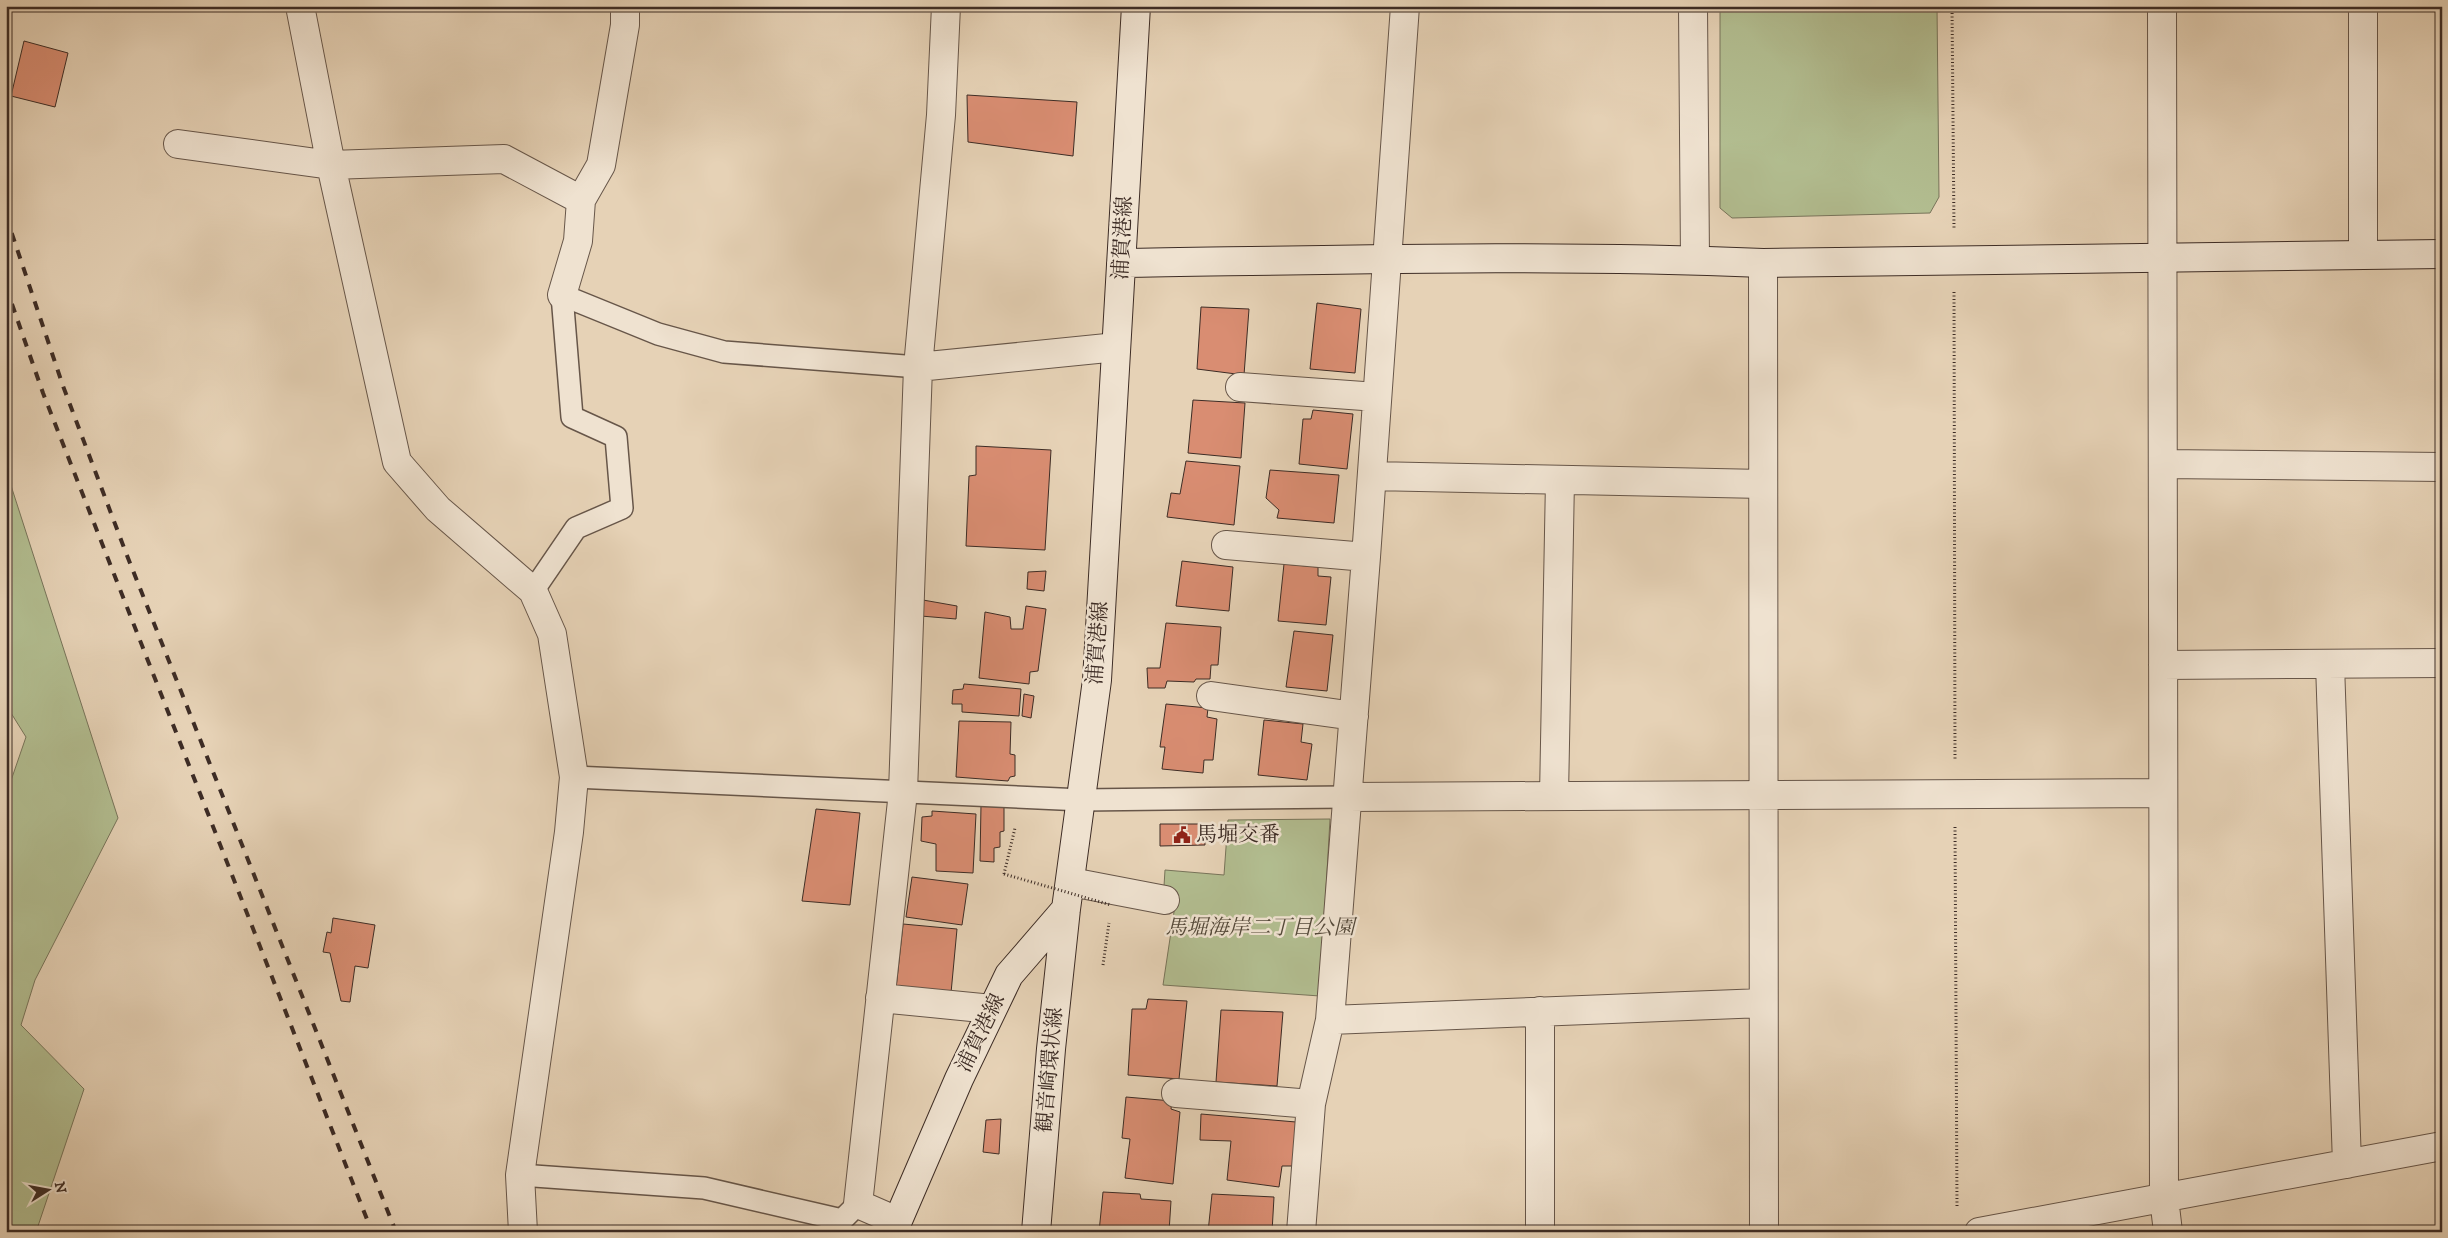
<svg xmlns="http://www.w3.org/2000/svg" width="2448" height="1238" font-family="'IM FELL DW Pica','Noto Serif JP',serif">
	<rect width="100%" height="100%" fill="#e6d2b6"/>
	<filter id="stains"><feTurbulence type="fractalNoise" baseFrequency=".004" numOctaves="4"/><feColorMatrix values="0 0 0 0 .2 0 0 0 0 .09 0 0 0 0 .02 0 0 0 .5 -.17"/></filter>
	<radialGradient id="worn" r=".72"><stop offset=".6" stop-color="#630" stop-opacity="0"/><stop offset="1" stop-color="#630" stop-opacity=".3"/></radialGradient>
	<path fill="#b2bd90" stroke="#78745a" d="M1720,6H1937L1939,197L1930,213L1732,218L1720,208Z
		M6,470L118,818L35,980L21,1025L84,1089L36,1232H6V795L26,737L6,705Z
		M1330,819L1320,996L1163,985L1177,892L1164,886L1165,870L1224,875L1228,820Z"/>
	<path fill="#d98d72" stroke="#3d2c25" d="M24,41L68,53L55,107L11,96Z
		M967,95L1077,102L1073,156L968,142Z
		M1317,303L1361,309L1355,373L1310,369Z
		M1201,307L1249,309L1244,375L1197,369Z
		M1193,400L1245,403L1241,458L1188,453Z
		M1313,410L1353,414L1347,469L1299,464L1303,419H1311Z
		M976,446L1051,450L1045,550L966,546L969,476L976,475Z
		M1186,461L1240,466L1234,525L1167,517L1171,493L1180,494Z
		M1270,470L1339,475L1334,523L1277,518L1279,510L1266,498Z
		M1182,561L1233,567L1229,611L1176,606Z
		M1284,564L1318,567V576L1331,577L1326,625L1278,621Z
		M1046,571L1044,591L1027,589L1028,572Z
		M923,600L957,606L956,619L921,616Z
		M1026,606L1046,609L1038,671L1030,672L1029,684L979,678L985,612L1010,617L1011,629H1023Z
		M1166,623L1221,627L1218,665H1211L1210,679H1196L1194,682L1167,681L1165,688H1148L1147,668H1160Z
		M1294,631L1333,635L1327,691L1286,687Z
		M964,684L1021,689L1019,716L962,712V704H952L953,690L963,689Z
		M1024,694L1034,696L1031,718L1022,716Z
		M1166,704L1208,708L1207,717L1217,719L1213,760H1204L1203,773L1162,769L1165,747H1160Z
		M1264,720L1303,724L1301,742L1312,744L1307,780L1258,775Z
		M959,721L1011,722L1010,754L1015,755V776L1010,777L1008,781L956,777Z
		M981,805H1004V831L1000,832V847L994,848V862L980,861Z
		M816,809L860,813L850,905L802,901Z
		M932,811L976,814L973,873L936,871V844L921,841L922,817L932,816Z
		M1160,824H1204L1205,845L1160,846Z
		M912,877L968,884L962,925L906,917Z
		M333,918L375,925L368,968L355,966L350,1002L341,1001L330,953L323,952L327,932L331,933Z
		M903,924L957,929L951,993L896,988Z
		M1148,999L1187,1001L1179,1079L1128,1075L1132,1009H1146Z
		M1221,1010L1283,1012L1277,1086L1216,1082Z
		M1126,1097L1172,1101L1171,1109L1180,1112L1173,1184L1125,1178L1130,1139L1122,1138Z
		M1201,1114L1296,1122L1293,1166H1282L1279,1187L1227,1180L1231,1141L1200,1140Z
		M1001,1119L999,1154L983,1152L986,1120Z
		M1103,1192L1140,1194L1141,1199L1171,1201L1169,1232H1099Z
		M1212,1194L1274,1197L1272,1232H1208Z"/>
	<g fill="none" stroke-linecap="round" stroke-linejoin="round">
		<g stroke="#675649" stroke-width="24">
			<path id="lane" d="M533,591L576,528L622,508L616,437L572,417L562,295L658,334L724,352L918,367
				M574,777L1082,800L1347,797
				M520,1175L704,1188L842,1220L858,1204"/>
		</g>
		<g stroke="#675649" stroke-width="30">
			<path id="street" d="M300,6L331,165L397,462L438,509L533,591L552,634L574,777L569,832L520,1175L523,1232
				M1693,6L1695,260
				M2162,6L2164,1198L2168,1232
				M2363,6V254
				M178,144L331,165L504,159L581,200
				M1763,263L1764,1232
				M562,295L578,241L581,200L601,165L625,25V6
				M918,367L1107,348L1116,345
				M1240,387L1377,397
				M2163,464L2442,467
				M1372,476L1763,484
				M1226,545L1366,557
				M2330,664L2347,1164
				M2163,665L2442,663
				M1211,696L1354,716
				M1554,796L1560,480
				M1347,797L2163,793
				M1071,882L1165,900
				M880,998L992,1009
				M1540,1011V1232
				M1330,1020L1763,1003
				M1176,1093L1311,1104
				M897,1221L858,1204L903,792L918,367L941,115L946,6
				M1301,1232L1311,1104L1330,1020L1366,557L1405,6
				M1979,1232L2442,1146"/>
		</g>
		<g stroke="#3d2c25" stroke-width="30">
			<path id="secondary" d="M1121,263C1335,260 1549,254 1763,263L2442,254
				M893,1232L959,1079L1009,975L1066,909
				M1036,1232L1051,1049L1066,909L1097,680L1136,6"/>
		</g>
		<path stroke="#3d2c25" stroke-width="3" stroke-dasharray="1 2.5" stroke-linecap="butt" d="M1952,6L1954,229
			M1954,292L1955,761
			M1955,827L1957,1206
			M1004,874L1015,828
			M1103,965L1109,923"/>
		<use href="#lane" stroke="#efe2d0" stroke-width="21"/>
		<use href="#street" stroke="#efe2d0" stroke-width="28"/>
		<use href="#secondary" stroke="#efe2d0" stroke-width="28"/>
		<path stroke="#3d2c25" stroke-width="4" stroke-dasharray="9 9" stroke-linecap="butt" d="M6,216L63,386L126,553L396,1232
			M6,287L43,393L372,1232"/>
		<path stroke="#3d2c25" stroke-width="3" stroke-dasharray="1 2.5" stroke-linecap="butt" d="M1004,874L1111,905"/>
	</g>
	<defs>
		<g id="civic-bare" transform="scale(1.35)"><path d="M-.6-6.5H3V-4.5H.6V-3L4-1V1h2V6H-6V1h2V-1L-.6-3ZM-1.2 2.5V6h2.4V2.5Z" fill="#8f2418" stroke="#efe2d0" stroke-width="2.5" paint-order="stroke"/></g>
	</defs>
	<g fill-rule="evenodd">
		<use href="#civic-bare" x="1182" y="835"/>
	</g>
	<g text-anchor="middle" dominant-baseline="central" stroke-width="5" stroke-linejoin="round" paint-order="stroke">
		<g font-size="21" fill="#3d2c25" stroke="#efe2d0">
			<text transform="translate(1123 238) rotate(-87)">浦賀港線</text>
			<text transform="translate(1098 643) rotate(-86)">浦賀港線</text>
			<text transform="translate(981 1033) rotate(-64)">浦賀港線</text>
			<text transform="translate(1050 1070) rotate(-85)">観音崎環状線</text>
		</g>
		<g font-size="21" fill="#3d2c25" stroke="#efe2d0" text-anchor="start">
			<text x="1196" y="835">馬堀交番</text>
		</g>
		<g font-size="21" font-style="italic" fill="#54493a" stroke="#efe2d0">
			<text x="1260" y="928">馬堀海岸二丁目公園</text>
		</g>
	</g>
	<rect width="2448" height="1238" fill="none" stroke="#e6d2b6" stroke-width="25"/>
	<rect x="8" y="8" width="2433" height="1223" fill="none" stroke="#3d2c25" stroke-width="2.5"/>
	<rect x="12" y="12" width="2423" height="1213" fill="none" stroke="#3d2c25"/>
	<g transform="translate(48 1190) rotate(79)" stroke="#efe2d0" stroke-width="4" paint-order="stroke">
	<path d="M0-4L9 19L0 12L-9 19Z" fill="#3d2c25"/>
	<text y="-8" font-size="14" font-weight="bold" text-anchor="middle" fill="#3d2c25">N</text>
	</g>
	<rect width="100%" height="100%" filter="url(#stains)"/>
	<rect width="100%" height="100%" fill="url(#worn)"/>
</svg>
